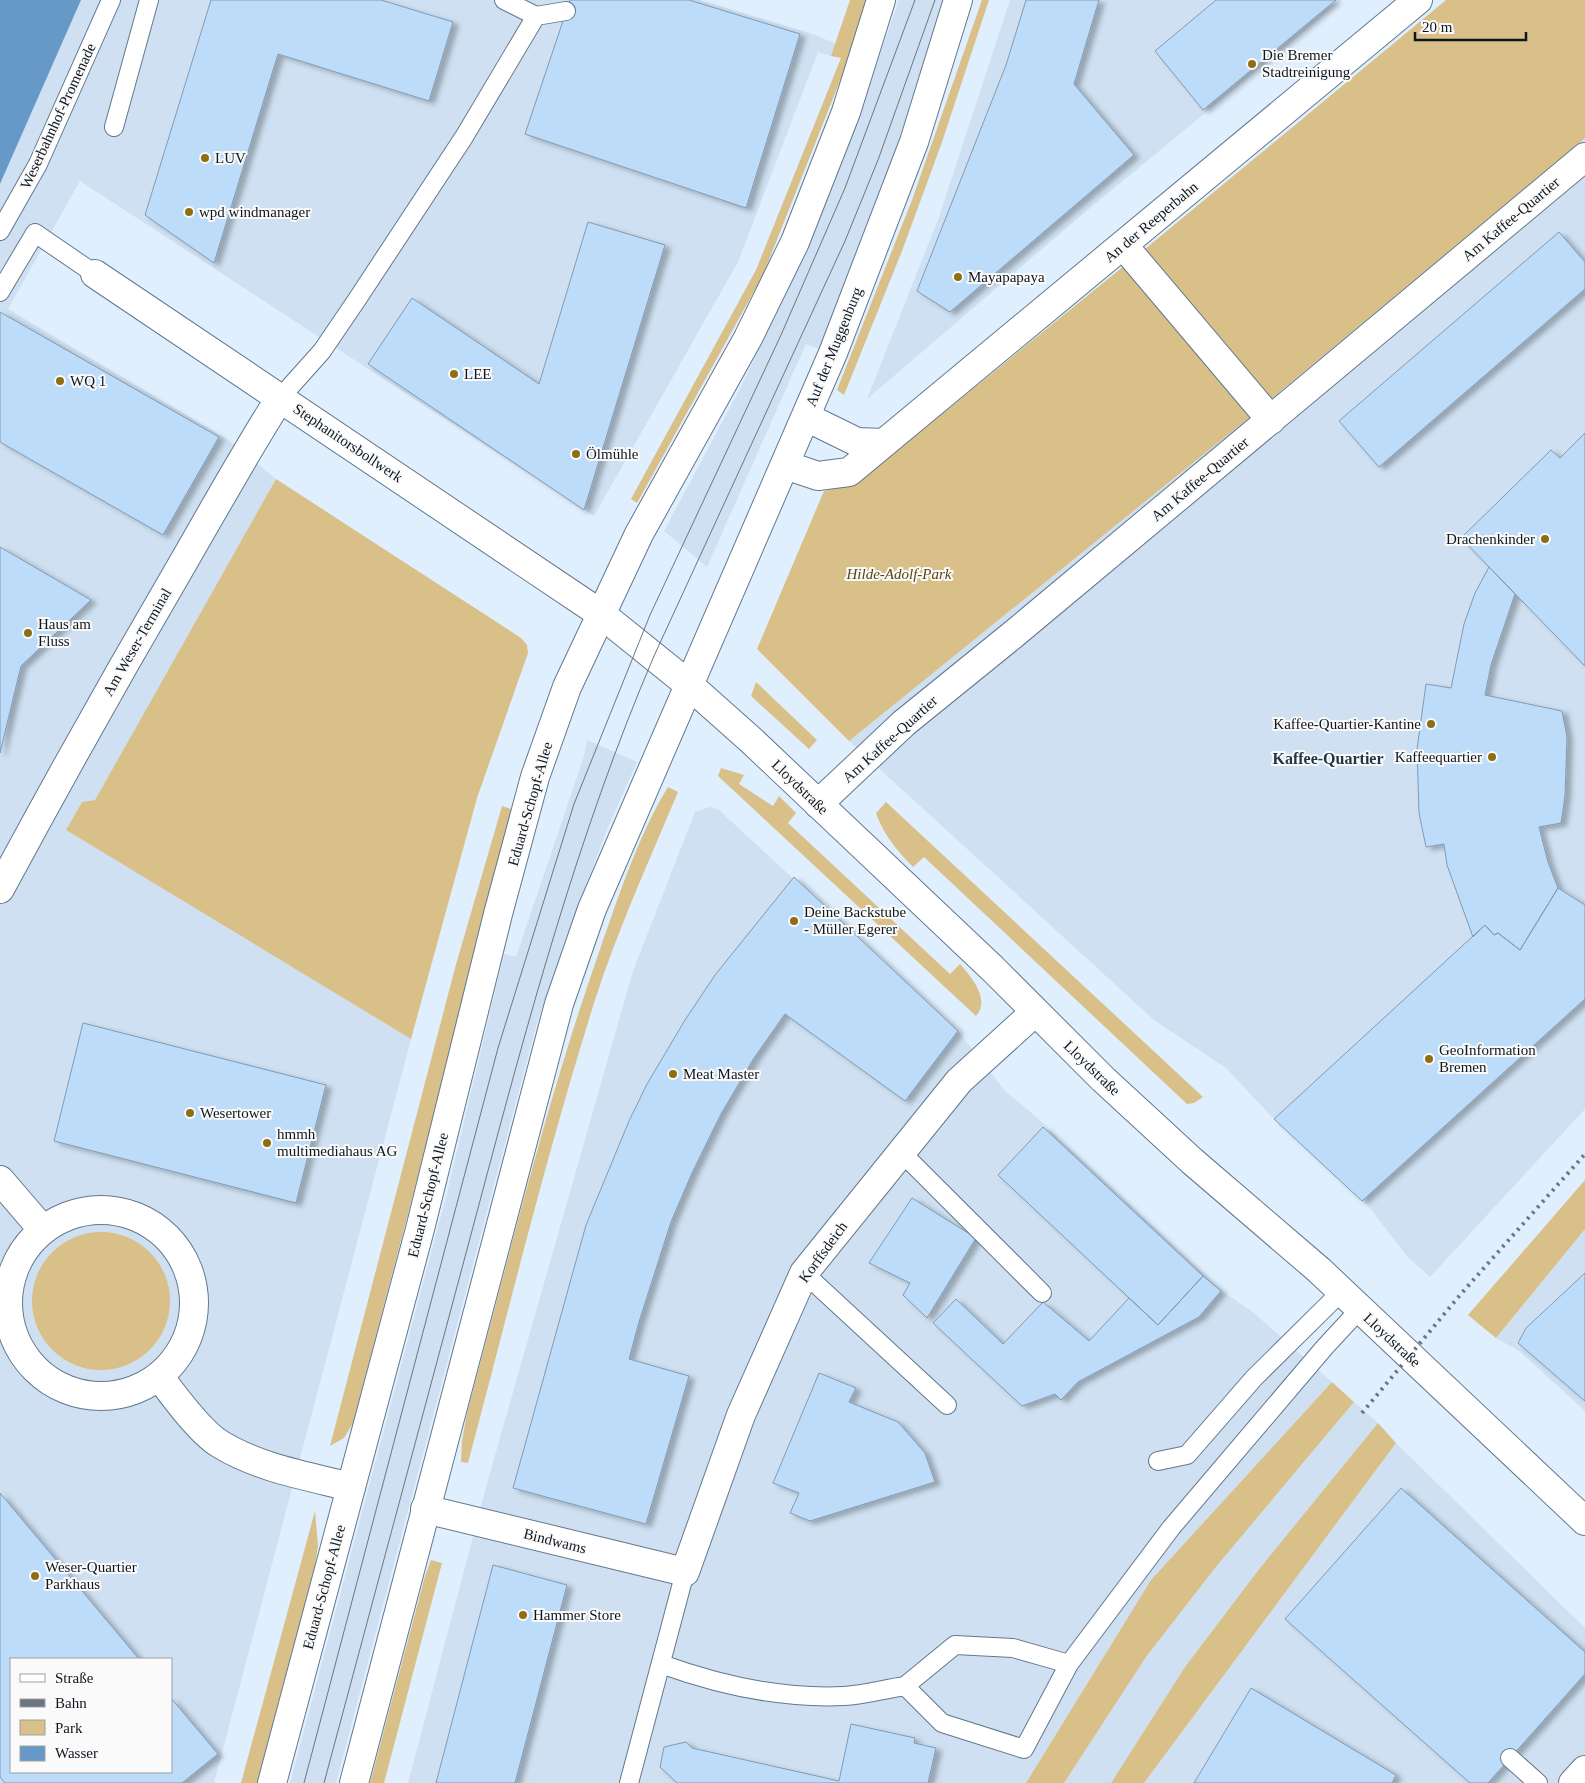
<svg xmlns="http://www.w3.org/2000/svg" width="1585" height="1783" font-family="Georgia,serif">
	<defs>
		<filter id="shadow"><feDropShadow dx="5.5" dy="3" stdDeviation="2.5" flood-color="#0004"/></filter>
	</defs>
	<rect width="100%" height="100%" fill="#e0effe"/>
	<path fill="#cee0f1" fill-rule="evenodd" d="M81,0H700L813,34L836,44L831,56L818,52L738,262L594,516L80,181L8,309L230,441L276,479L95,800L82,802L66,830L411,1039L214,1783H0V184ZM11,1659H171V1772H11Z
		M899,0H945L877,205L819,349L806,344L707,567L664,531L742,385L798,266L867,91Z
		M1010,0H1342L1090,208L867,399L939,217Z
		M1585,138V1109L1430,1277L1406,1255L1369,1207L1274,1119L1226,1068L1154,1020L849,741L1246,420Z
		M587,740L637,762L608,827L563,945L535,1030L336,1783H290L446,1197L504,954L516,957L584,756Z
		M710,807L719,810L958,1031L1005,1091L1033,1114L1222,1291L1254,1313L1332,1382L1151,1580L1026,1783H408L488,1480L633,971L695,812Z
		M1585,1229V1411L1519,1351L1496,1338Z
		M1354,1402L1378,1423L1260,1568L1185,1667L1111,1783H1064L1146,1657L1215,1568Z
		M1396,1443L1585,1628V1783H1144Z"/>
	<path fill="#d9bf88" d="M850,0H867L849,58L763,275L637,503L631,499L756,270L841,58L831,56Z
		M982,0H989L941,145L902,251L844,395L837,390L912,200Z
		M1446,0H1585V138L1246,420L849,741L757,649L824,491L856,484L1162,235Z
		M276,479L521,638L527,645L528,653L477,798L411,1039L66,830L82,802L95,800Z
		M756,682L817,740L809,749L751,696Z
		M721,768L744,775L739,784L773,806L779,796L796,813L788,823L950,974L960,964C971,977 991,999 976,1016L718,776Z
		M668,787L678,792C649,861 618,929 595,1000C547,1152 509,1309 468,1463L461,1462L462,1441L467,1413C508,1261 545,1107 597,958C616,904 638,835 668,787Z
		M886,802L1203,1097L1194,1103L1187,1104L924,857L913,867C897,850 884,836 876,813Z
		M502,806L514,810L353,1423L344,1438L330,1446L455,968Z
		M1585,1180V1229L1496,1338L1468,1315Z
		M32 1301a69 69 0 1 1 138 0a69 69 0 1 1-138 0Z
		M1332,1382L1354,1402L1215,1568L1146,1657L1064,1783H1026L1151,1580Z
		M1378,1423L1396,1443L1144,1783H1111L1185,1667L1260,1568Z
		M315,1511L318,1546L315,1565L257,1783H241Z
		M431,1560L442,1563L384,1783H370L425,1576Z"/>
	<path fill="#6699c8" d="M0,0H81L0,184Z"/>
	<path fill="#bcdcfa" stroke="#839ab1" filter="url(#shadow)" d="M211,0H381L453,22L429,101L278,54L214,263L145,215Z
		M570,0H689L800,34L746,208L525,134Z
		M1026,0H1099L1074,84L1134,155L950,312L917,291L1006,65Z
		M1216,0H1336L1203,110L1155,51Z
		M588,222L665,245L584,510L368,364L412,298L539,384Z
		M1559,232L1585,262V289L1379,467L1339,421Z
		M0,312L219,437L163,535L0,442Z
		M1585,433V666L1461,538L1551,450L1560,458Z
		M0,547L91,600L21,666L0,753Z
		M1489,567L1515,594L1491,665L1485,695L1562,711L1567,737L1565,796L1561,823L1539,827L1548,862L1558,888L1520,950L1498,933L1494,935L1485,925L1473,937L1447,865L1444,844L1426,847L1419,813L1417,749L1426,684L1451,688L1464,624L1475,593Z
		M794,877L958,1031L905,1101L785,1014L754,1058L721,1114L692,1173L671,1222L639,1322L629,1359L689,1376L646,1524L513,1488L586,1225L629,1121L647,1084L685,1020L715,975Z
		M1558,888L1585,905V999L1362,1201L1274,1119L1485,925L1494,935L1498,933L1520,950Z
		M83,1023L326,1085L296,1203L54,1141Z
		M1043,1127L1203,1276L1158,1325L998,1175Z
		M912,1198L976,1238L927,1318L903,1295L910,1283L869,1263Z
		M1585,1273V1401L1518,1343L1526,1328Z
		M1203,1276L1221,1291L1199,1317L1078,1382L1061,1400L1055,1394L1022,1406L933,1323L956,1299L1003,1344L1043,1302L1089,1341L1129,1298L1158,1325Z
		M819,1373L856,1388L849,1402L898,1422L925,1453L935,1482L810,1521L790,1513L799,1493L773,1483Z
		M1401,1488L1585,1652V1674L1488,1783H1470L1285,1619Z
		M0,1493L139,1659H11V1772H171V1698L218,1754L182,1783H5L0,1777Z
		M493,1565L567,1585L515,1783H436Z
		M1251,1688L1396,1775L1392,1783H1194Z
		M851,1724L915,1738L914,1743L936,1748L928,1783H677L660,1767L664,1747L686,1742L692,1748L839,1781Z"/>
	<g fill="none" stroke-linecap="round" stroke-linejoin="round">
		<g stroke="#62788d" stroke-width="20">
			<path id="lane" d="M504,0L536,16L566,11
				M114,127L149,0
				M0,231L38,164L111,0
				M0,292L35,233L95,274
				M280,398L322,351L356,301L464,137L536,16
				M900,1151L1042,1293
				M804,1273L947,1405
				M1158,1461L1187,1455L1254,1378L1341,1292
				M661,1664C719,1685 782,1699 844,1696C864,1695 885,1689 905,1686
				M1069,1664L1013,1648L955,1645L905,1686L942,1723L1024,1749L1069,1664L1171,1528L1324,1348L1360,1309
				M1510,1758L1538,1783
				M629,1783L685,1572"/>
		</g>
		<g stroke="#62788d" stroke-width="30">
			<path id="street" d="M1123,245L1271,420
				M95,274L601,614
				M806,417L857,442L884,443
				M785,465L818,476L849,472L1418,0
				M818,804L904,723L1015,633L1585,157
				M0,889C58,781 118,674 180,568C213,511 245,453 280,398
				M0,1180L43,1230
				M8 1303a93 93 0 1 1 186 0a93 93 0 1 1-186 0Z
				M159,1376C173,1395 200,1432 220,1444C259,1468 307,1476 351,1487
				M425,1509L685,1572L741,1415L804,1273L959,1081L1035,1012
				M1573,1783L1585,1770"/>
		</g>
		<g stroke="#62788d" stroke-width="30">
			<path id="secondary" d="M601,614L688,684L752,741L993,969L1103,1079L1192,1161L1319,1270L1585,1521
				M272,1783L420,1229L498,914L535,777L567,687L639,534L748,338L795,242L846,112L881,0
				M354,1783L559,1004L592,909L833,353L914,142L958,0"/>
		</g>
		<use href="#lane" stroke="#fff" stroke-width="18"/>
		<use href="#street" stroke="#fff" stroke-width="28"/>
		<use href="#secondary" stroke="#fff" stroke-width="28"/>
		<path stroke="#6b7681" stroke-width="1" d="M304,1783L498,1048L574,804L650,615L781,335L845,188L915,0
			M324,1783C375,1593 426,1403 477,1212C527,1024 577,836 654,656L845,241L878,160L935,0"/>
		<path stroke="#6b7681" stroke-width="4" stroke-dasharray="2.5 5" stroke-linecap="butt" d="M1362,1413L1460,1295L1585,1154"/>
	</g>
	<g fill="#8f6d12" stroke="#fafafa" stroke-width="2">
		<circle cx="1252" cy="64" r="5"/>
		<circle cx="205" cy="158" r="5"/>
		<circle cx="189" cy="212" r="5"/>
		<circle cx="958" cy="277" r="5"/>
		<circle cx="454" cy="374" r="5"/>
		<circle cx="60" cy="381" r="5"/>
		<circle cx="576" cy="454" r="5"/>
		<circle cx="1545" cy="539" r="5"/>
		<circle cx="28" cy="633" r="5"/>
		<circle cx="1431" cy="724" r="5"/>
		<circle cx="1492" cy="757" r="5"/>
		<circle cx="794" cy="921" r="5"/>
		<circle cx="1429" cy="1059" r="5"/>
		<circle cx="673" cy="1074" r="5"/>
		<circle cx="190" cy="1113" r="5"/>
		<circle cx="267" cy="1143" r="5"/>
		<circle cx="35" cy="1576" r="5"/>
		<circle cx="523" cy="1615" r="5"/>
	</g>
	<g text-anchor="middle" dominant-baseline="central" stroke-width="4" stroke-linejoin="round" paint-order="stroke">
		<g font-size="15" fill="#0e171f" stroke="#fafafa" text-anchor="start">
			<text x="1262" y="55">Die Bremer<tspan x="1262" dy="17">Stadtreinigung</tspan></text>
			<text x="215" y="158">LUV</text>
			<text x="199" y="212">wpd windmanager</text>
			<text x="968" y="277">Mayapapaya</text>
			<text x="464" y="374">LEE</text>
			<text x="70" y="381">WQ 1</text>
			<text x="586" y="454">Ölmühle</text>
			<text x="1535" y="539" text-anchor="end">Drachenkinder</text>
			<text x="38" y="624">Haus am<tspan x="38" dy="17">Fluss</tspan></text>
			<text x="1421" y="724" text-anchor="end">Kaffee-Quartier-Kantine</text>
			<text x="1482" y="757" text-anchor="end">Kaffeequartier</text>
			<text x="804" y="912">Deine Backstube<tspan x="804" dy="17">- Müller Egerer</tspan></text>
			<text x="1439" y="1050">GeoInformation<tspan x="1439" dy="17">Bremen</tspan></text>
			<text x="683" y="1074">Meat Master</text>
			<text x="200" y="1113">Wesertower</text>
			<text x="277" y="1134">hmmh<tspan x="277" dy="17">multimediahaus AG</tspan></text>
			<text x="45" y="1567">Weser-Quartier<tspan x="45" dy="17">Parkhaus</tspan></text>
			<text x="533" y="1615">Hammer Store</text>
		</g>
		<g font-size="15" fill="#0e171f" stroke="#fafafa">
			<text transform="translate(58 116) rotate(-65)">Weserbahnhof-Promenade</text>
			<text transform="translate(1511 219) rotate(-40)">Am Kaffee-Quartier</text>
			<text transform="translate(1151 222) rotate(-40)">An der Reeperbahn</text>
			<text transform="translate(834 347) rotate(-68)">Auf der Muggenburg</text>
			<text transform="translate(348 443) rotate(34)">Stephanitorsbollwerk</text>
			<text transform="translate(1200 479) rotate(-40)">Am Kaffee-Quartier</text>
			<text transform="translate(137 642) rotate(-60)">Am Weser-Terminal</text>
			<text transform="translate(890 739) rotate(-42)">Am Kaffee-Quartier</text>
			<text transform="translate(800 787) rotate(44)">Lloydstraße</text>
			<text transform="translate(530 804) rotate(-74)">Eduard-Schopf-Allee</text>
			<text transform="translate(1092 1068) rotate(44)">Lloydstraße</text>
			<text transform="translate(428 1195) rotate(-76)">Eduard-Schopf-Allee</text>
			<text transform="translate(823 1252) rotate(-54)">Korffsdeich</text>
			<text transform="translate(1392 1340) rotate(43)">Lloydstraße</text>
			<text transform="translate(555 1541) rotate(14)">Bindwams</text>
			<text transform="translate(324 1587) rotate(-75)">Eduard-Schopf-Allee</text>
		</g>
		<g font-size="15" font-style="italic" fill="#594412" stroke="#fafafa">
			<text x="899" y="574">Hilde-Adolf-Park</text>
		</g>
		<g font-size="16" font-weight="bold" fill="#203547" stroke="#fafafa">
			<text x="1328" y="758">Kaffee-Quartier</text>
		</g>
	</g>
	<rect x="10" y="1658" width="162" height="115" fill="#fafafa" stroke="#9c9fa2"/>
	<rect x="20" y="1674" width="25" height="8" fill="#ffffff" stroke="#9c9fa2"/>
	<text x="55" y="1683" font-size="15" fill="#0e171f">Straße</text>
	<rect x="20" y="1699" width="25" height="8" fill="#6b7681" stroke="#9c9fa2"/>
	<text x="55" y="1708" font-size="15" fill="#0e171f">Bahn</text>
	<rect x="20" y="1720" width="25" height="15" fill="#d9bf88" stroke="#9c9fa2"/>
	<text x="55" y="1733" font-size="15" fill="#0e171f">Park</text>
	<rect x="20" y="1746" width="25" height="15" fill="#6699c8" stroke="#9c9fa2"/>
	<text x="55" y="1758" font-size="15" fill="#0e171f">Wasser</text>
	<path d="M1415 32v8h111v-8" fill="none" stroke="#0e171f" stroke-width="2.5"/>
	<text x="1422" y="32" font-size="15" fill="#0e171f" stroke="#fafafa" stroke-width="4" paint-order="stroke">20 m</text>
</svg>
